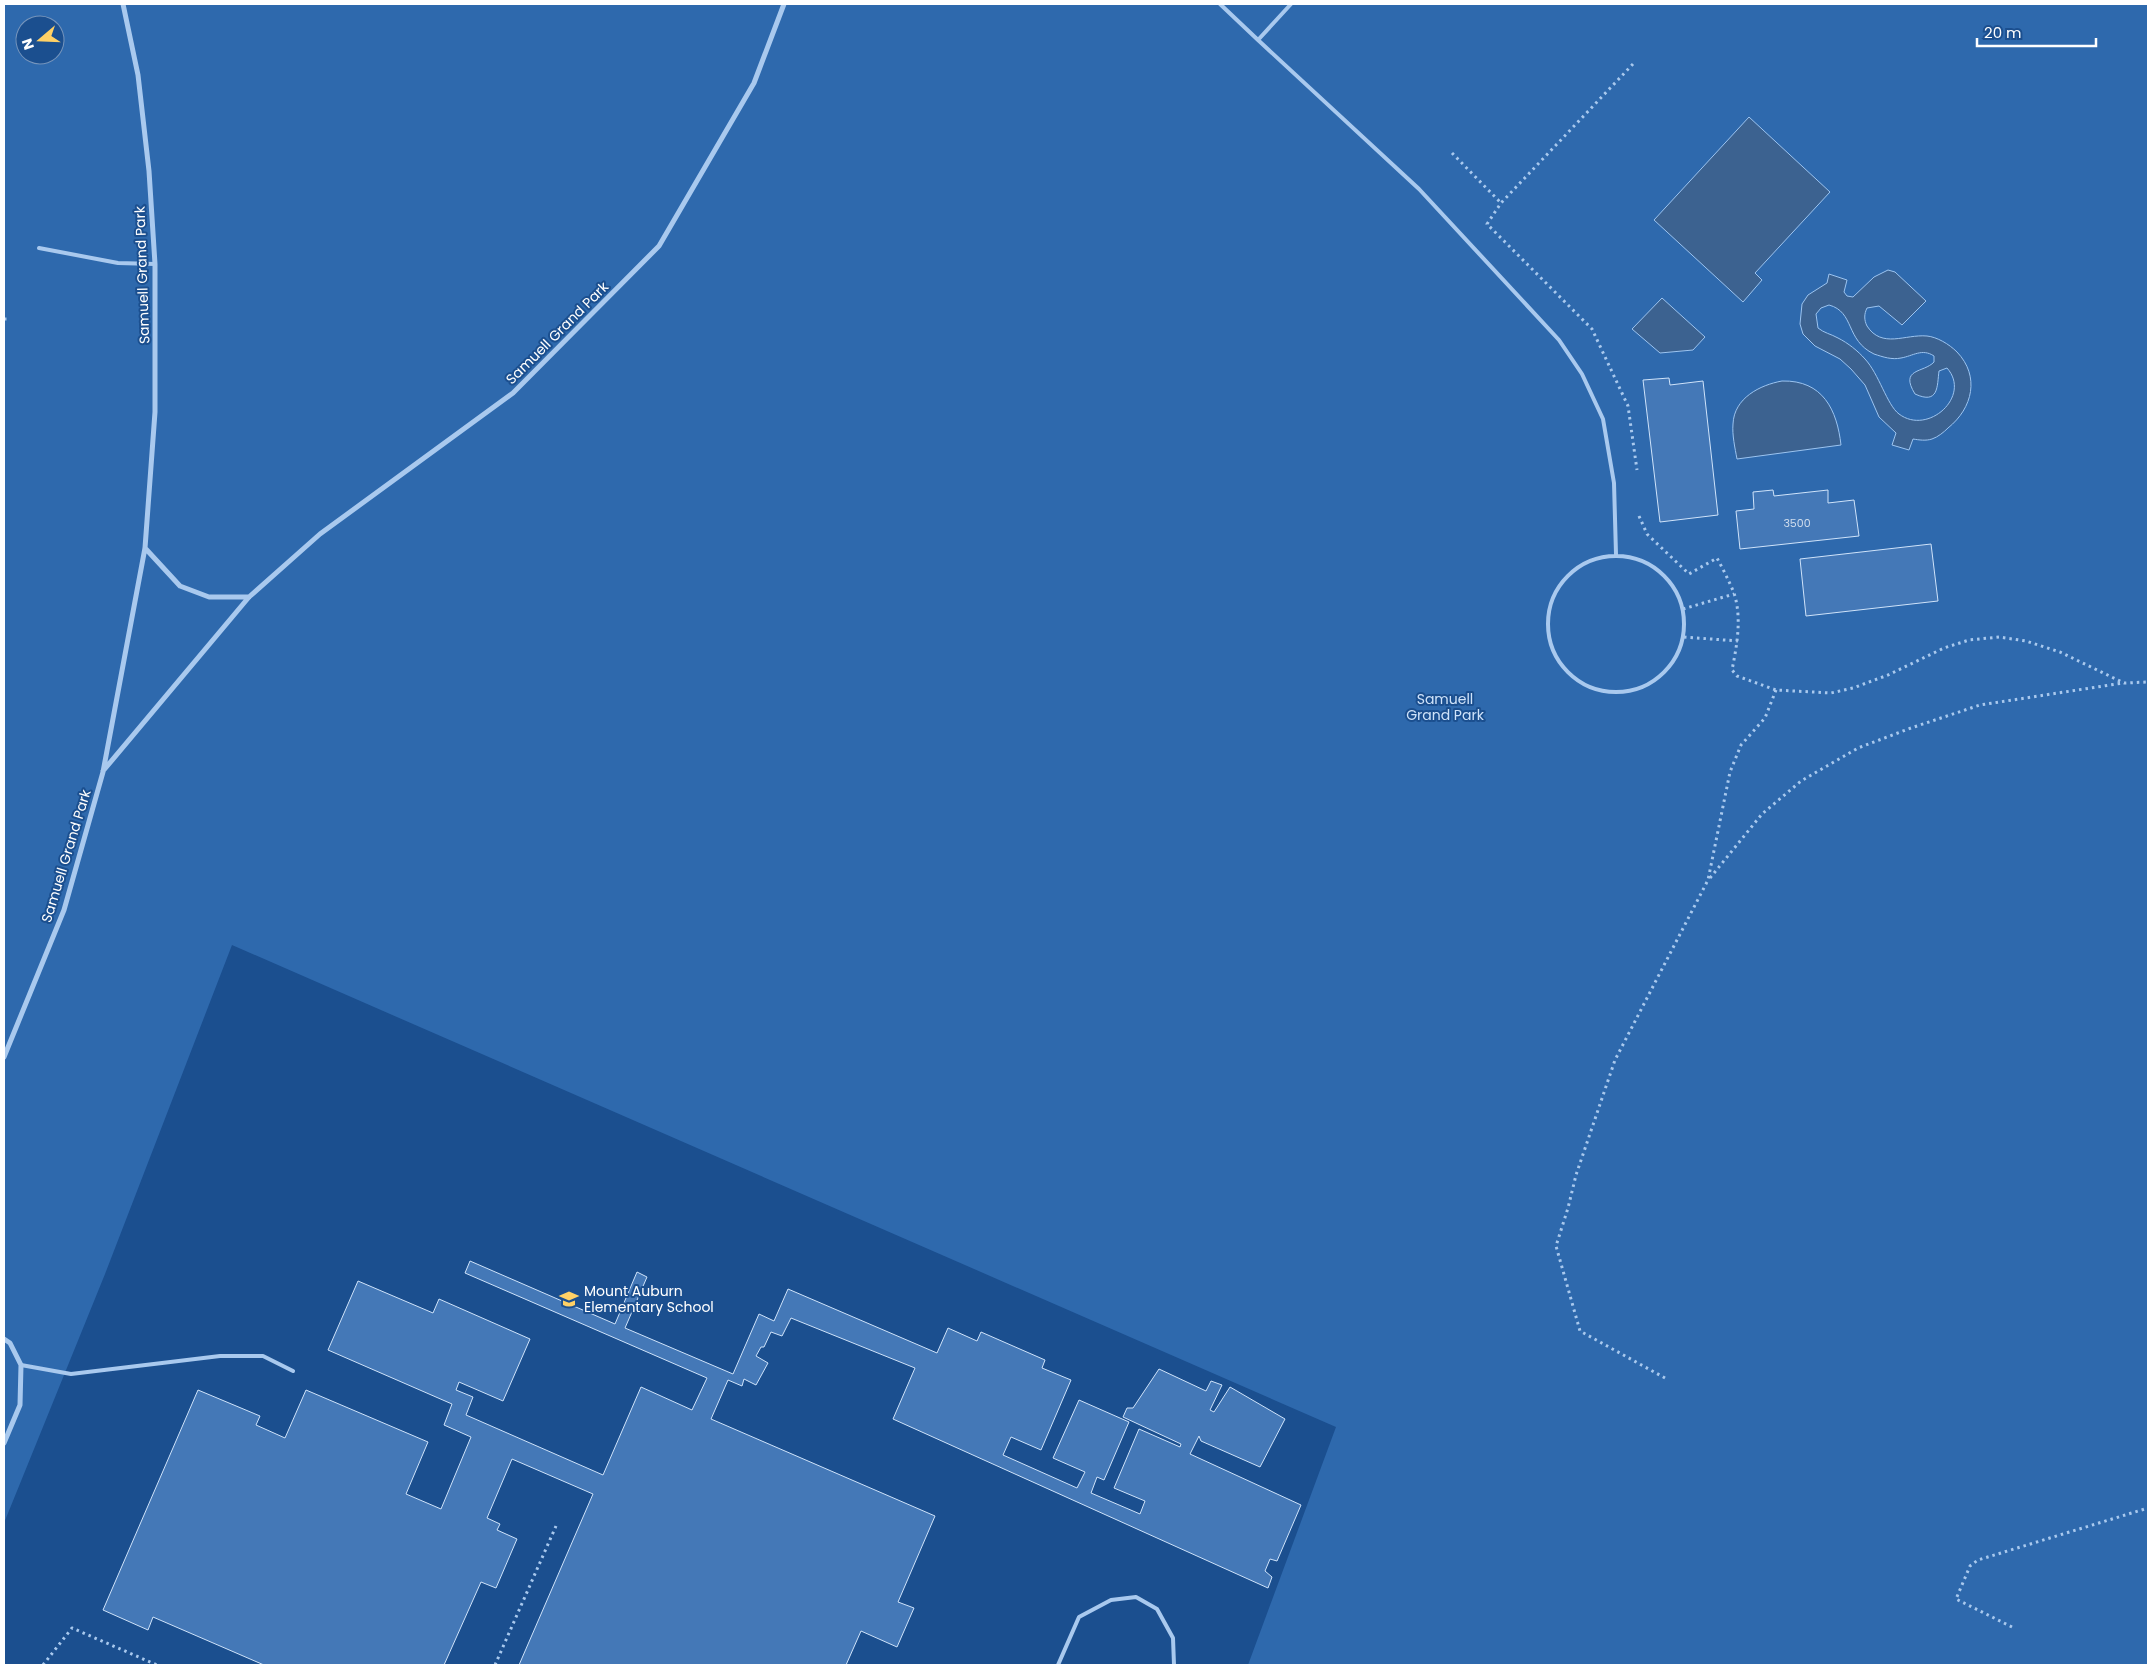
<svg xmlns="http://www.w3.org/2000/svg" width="2152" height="1669" font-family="Poppins,sans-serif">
	<rect width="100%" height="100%" fill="#1b4f8f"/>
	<path fill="#2e69ad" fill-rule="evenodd" d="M4,4H2148V1665H1248L1336,1427L232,945L105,1274L4,1523ZM25,25H55V55H25Z"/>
	<path fill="#3c6290" stroke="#9cc4f0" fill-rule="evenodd" d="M1749,117L1830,192L1755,273L1762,280L1743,302L1654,220Z
		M1888,270L1895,272L1926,301L1902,325L1879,306L1867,308C1864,314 1864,320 1867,326C1882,349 1905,334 1927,336C1937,337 1949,344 1957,352C1980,376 1973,408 1948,428C1944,432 1938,437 1932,439C1926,441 1919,440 1913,439L1909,450L1892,445L1896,433L1879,417L1865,385L1851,369L1840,359L1815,346L1803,334L1800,324L1802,304L1808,295L1827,283L1829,274L1847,280L1844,292L1847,296L1853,297L1874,277ZM1829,305C1855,312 1845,340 1874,354C1883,357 1892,360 1901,358C1913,356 1922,348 1934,356V362C1924,373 1899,368 1915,394C1939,405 1937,386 1939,371L1947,368C1972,396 1928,436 1899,414C1887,405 1879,374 1865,359C1858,351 1848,343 1838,338C1831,334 1824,333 1818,328L1816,314L1821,308Z
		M1662,298L1705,337L1693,350L1660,353L1632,329Z
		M1782,381C1823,380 1837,410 1841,445L1737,459C1735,448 1732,435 1733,424C1734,398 1760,385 1782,381Z"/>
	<path fill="#4478b7" stroke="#cfe3fa" d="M1669,378L1670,385L1703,381L1718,515L1660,522L1643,380Z
		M1773,490L1774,496L1828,490V503L1854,500L1859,536L1740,549L1736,511L1754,509L1753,492Z
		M1931,544L1938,601L1806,616L1800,559Z
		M470,1261L615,1324L637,1272L647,1277L625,1328L733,1374L759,1314L774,1321L788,1289L937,1353L948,1328L977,1341L981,1332L1045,1360L1042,1368L1071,1380L1041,1450L1011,1437L1003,1455L1077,1488L1085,1472L1053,1458L1079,1400L1129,1422L1104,1480L1097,1477L1091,1493L1140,1514L1145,1501L1114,1488L1139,1429L1180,1447L1181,1444L1123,1417L1127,1408H1133L1159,1369L1206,1391L1211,1381L1222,1385L1210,1410L1214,1412L1230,1387L1285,1419L1260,1467L1201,1441L1199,1436L1190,1454L1301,1505L1277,1561L1270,1559L1265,1571L1272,1577L1268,1588L893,1419L915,1368L791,1318L782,1336L771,1332L764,1347H761L756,1356L768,1363L756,1385L744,1379L742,1386L728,1380L711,1419L935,1516L898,1602L914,1608L897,1647L861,1631L846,1665H519L593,1494L512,1459L487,1518L500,1524L497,1530L517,1539L496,1588L481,1582L444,1665H264L153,1617L148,1630L103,1610L198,1390L260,1416L256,1425L285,1438L306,1390L428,1442L406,1494L441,1509L471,1437L444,1425L452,1404L328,1350L358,1281L433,1313L439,1299L530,1339L503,1401L459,1382L456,1390L473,1397L466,1415L603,1475L641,1387L692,1410L707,1378L465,1273Z"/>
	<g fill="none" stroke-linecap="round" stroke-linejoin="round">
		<path stroke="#a9c9ee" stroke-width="3" stroke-dasharray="2.5 4" stroke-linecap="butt" d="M1633,64L1501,203L1487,224L1592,329L1628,406L1637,470
			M1452,153L1501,203
			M4,319H7
			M1639,516L1647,534L1689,574L1717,558C1723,569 1729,581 1734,593C1742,618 1737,645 1732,670L1737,676L1776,690L1831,693L1853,688L1888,675L1944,648L1969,640L1999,637L2026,641L2060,652L2124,683L2148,682
			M1683,609L1734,594
			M1684,637L1738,641
			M1710,878L1762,814L1801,781L1858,748L1911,728L1980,705L2123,683
			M1665,1378L1580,1331L1556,1246L1568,1208L1576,1175L1615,1060L1708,880L1730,772L1741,745L1765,718L1776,690
			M2012,1627L1956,1599L1970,1566L1978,1560L2148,1508
			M43,1665L72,1628L157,1665
			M495,1665L556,1526"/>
		<path stroke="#a9c9ee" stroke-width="4" d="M1220,4L1258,40L1291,4
			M1258,40L1419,189L1559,340L1582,374L1603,419L1614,483L1616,554
			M39,248L118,263L155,264
			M1548 624a68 68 0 1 1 136 0a68 68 0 1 1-136 0Z
			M21,1365L71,1374L220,1356H263L293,1371
			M1058,1665L1079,1617L1111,1600L1136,1597L1157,1609L1173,1638L1174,1665"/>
		<path stroke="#a9c9ee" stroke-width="5" d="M145,548L180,586L209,597H249
			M103,771L249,597L320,534L513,393L659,246L754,83L784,4
			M4,1057L64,910L103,772L145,548L155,412V264L149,171L138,75L123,4
			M4,1339L10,1343L21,1365L20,1405L4,1443"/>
	</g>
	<defs>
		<g id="school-bare" transform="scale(1.5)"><path d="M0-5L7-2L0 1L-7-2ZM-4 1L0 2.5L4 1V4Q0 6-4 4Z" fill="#ffd166" stroke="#1b4f8f" stroke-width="2.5" paint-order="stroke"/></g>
	</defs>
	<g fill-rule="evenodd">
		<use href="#school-bare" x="569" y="1299"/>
	</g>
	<g text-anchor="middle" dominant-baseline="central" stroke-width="4" stroke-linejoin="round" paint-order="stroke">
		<g font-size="11" fill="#d0dded">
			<text x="1797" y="523">3500</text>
		</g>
		<g font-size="14" fill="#fff" stroke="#1b4f8f">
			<text transform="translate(142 275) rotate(-92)">Samuell Grand Park</text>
			<text transform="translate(557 333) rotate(-45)">Samuell Grand Park</text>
			<text transform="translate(66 856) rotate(-73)">Samuell Grand Park</text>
		</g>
		<g font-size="14" fill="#cfe3fa" stroke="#1b4f8f">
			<text x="1445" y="699">Samuell<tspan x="1445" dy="16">Grand Park</tspan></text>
		</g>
		<g font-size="14" fill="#fff" stroke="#1b4f8f" text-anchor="start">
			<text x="584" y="1291">Mount Auburn<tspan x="584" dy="16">Elementary School</tspan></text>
		</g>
	</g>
	<rect width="2152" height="1669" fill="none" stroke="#ffffff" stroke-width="10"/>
	<g transform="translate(40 40) rotate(251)"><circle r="24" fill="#1b4f8f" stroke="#7695bc"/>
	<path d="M0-4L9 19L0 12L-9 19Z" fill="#ffd166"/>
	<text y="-8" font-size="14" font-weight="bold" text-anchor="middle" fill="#ffffff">N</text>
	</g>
	<path d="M1977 38v8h119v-8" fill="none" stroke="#ffffff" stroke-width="2.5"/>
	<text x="1984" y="38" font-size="15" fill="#ffffff" stroke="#1b4f8f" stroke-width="4" paint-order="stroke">20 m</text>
</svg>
